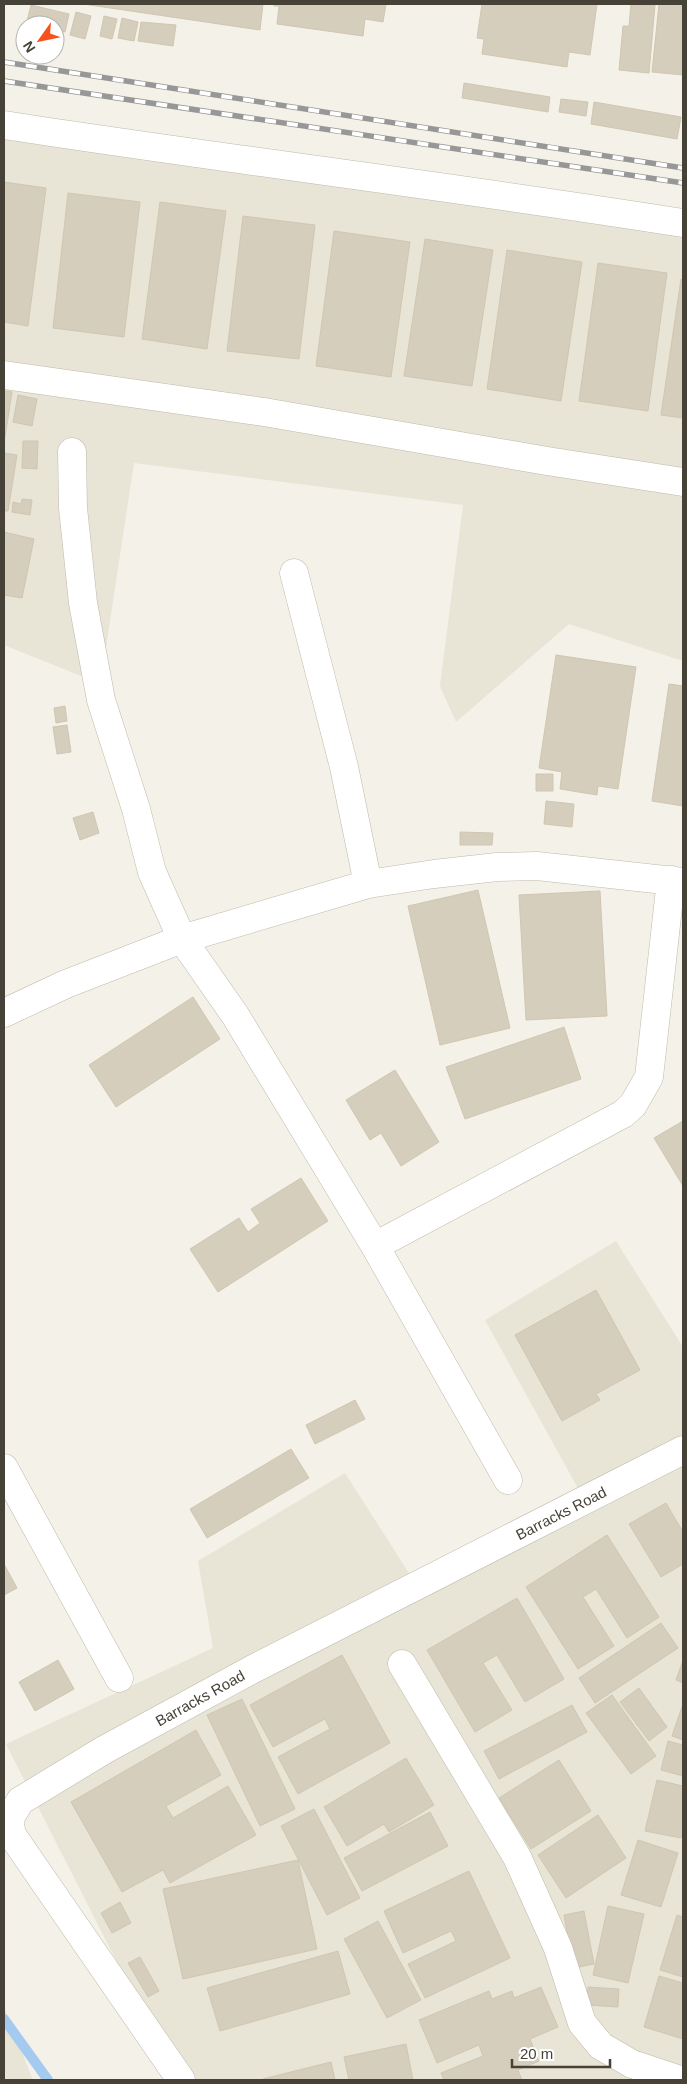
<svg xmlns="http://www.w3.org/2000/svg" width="687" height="2084" font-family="Arial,sans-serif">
	<rect width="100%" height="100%" fill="#f4f1e8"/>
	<path fill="#e8e4d6" d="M4,112L683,216V661L569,624L456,722L440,686L463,505L134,463L105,654L86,678L4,645Z
		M616,1241L683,1347V2080H177L6,1744L213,1648L198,1561L345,1473L421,1592L585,1501L485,1320Z
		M4,2007L33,2080H4Z"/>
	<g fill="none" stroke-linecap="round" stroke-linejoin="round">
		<path stroke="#a5caf0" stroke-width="10" d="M4,2019L48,2080"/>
	</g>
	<path fill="#d5cebd" stroke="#d0c6b1" d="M83,4H263L260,30Z
		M274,4H386L383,22L365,19L363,36L277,24L279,6H274Z
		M482,4H597L590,55L569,52L567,67L482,54L484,39L477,38Z
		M631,4L655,5L649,73L619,70L623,26H629Z
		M659,4H683V75L652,72Z
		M31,5L69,14L65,32L55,30V25H36V22L27,21Z
		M76,12L91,16L85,39L70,35Z
		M104,16L117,19L112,39L100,36Z
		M122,18L138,22L134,41L118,38Z
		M141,22L176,25L173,46L138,41Z
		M464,83L550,97L548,112L462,98Z
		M561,99L588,102L586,116L559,112Z
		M594,102L681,117L677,139L591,124Z
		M4,182L46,188L28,326L4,322Z
		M68,193L140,202L124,337L53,328Z
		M160,202L226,211L207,349L142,339Z
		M243,216L315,225L299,359L227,351Z
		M334,231L410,242L391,377L316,366Z
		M425,239L493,250L472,386L404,376Z
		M507,250L582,262L561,401L487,389Z
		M598,263L667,273L648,411L579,401Z
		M681,279L683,280V418L661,415Z
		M4,391L12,392L4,443Z
		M18,395L37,399L32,426L13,422Z
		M23,441H38L37,469L22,468Z
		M4,453L17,455L8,511H4Z
		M22,499L32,500L30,515L12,512L13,502L21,504Z
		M4,532L34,539L22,598L4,595Z
		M556,655L636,667L618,789L598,786L597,795L560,789L562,772L539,768Z
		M669,684L683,686V806L652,801Z
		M65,706L67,721L56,723L54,708Z
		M67,725L71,752L57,754L53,727Z
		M536,774H553V791H536Z
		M546,801L574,804L572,827L544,824Z
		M93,812L99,833L80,840L73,818Z
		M460,832L493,833L492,845H460Z
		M478,890L510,1028L440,1045L408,906Z
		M600,891L607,1016L526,1020L519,895Z
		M193,997L220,1039L116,1107L89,1065Z
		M564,1027L581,1079L465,1119L446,1067Z
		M395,1070L439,1142L401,1166L381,1133L370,1140L346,1100Z
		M683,1121V1186L654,1138Z
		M301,1178L328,1221L218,1292L190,1249L239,1218L248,1232L260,1223L251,1209Z
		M596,1290L640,1370L596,1394L600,1400L562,1421L515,1335Z
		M355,1400L365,1419L315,1444L306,1425Z
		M291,1449L309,1478L207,1538L190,1509Z
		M666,1503L683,1532V1564L661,1577L629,1524Z
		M607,1535L659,1617L627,1638L596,1589L583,1597L614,1646L578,1669L526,1587Z
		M4,1564L17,1588L4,1595Z
		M517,1598L564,1679L525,1702L497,1655L483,1663L512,1710L475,1732L427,1650Z
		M661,1623L678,1648L595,1703L579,1678Z
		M342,1655L390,1743L298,1794L278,1757L330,1729L325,1719L273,1747L250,1705Z
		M58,1660L74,1689L35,1711L19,1682Z
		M683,1660V1683L676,1680Z
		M639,1688L667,1727L649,1741L620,1702Z
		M612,1695L656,1756L631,1774L586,1713Z
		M242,1699L295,1809L260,1826L207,1715Z
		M683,1704V1740L672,1736Z
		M572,1705L587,1732L499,1779L484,1751Z
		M196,1730L221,1775L166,1806L173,1818L228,1786L256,1835L170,1883L163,1870L122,1892L71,1802Z
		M668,1741L683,1745V1776L661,1770Z
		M406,1758L434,1805L389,1832L384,1824L347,1846L324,1807Z
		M559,1760L591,1811L531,1849L499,1798Z
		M657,1780L683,1786V1827L681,1838L645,1831Z
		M314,1809L360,1898L327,1915L281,1826Z
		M430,1812L448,1846L362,1891L344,1858Z
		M598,1815L626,1858L566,1898L538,1855Z
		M638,1840L678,1853L661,1907L621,1895Z
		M298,1860L317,1949L183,1979L163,1889Z
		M469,1871L510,1958L425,1998L408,1964L456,1941L451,1931L403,1953L384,1911Z
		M120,1902L131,1923L112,1933L101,1913Z
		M608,1906L644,1914L628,1983L593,1975Z
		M584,1911L594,1964L574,1968L564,1915Z
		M677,1915L683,1917V1977L660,1970Z
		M378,1921L421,2000L387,2018L344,1939Z
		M338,1951L350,1994L220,2031L207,1988Z
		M140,1957L159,1991L148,1997L128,1963Z
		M659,1976L683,1983V2039L644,2027Z
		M541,1987L558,2027L530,2039L539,2061L518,2070L522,2080H444L441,2073L483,2056L479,2045L437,2063L419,2020L489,1991L492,1999L512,1991L514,1998Z
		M588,1987L619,1989L618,2007L587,2005Z
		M406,2044L413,2080H349L344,2057Z
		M331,2062L335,2080H263V2079Z"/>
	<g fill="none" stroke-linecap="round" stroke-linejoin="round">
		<g stroke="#bfbaaa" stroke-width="29">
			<path id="minor" d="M4,125C230,160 457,187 683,223
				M4,375L264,412L547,461L683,482
				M72,452L73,508L83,603L101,700L136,809L152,872L182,939L235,1015L375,1246L623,1114L633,1105L649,1077L671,880
				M294,573L344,767L368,884
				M4,1013L66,984L182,939L368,884L434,874L497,867L537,866L683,882
				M375,1246L508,1480
				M4,1468L119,1678
				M402,1664L517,1857L558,1948L582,2023L601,2046L632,2064L680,2080
				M181,2080L12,1835L9,1820L20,1801L104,1750L253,1669L683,1450"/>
		</g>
		<use href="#minor" stroke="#fff" stroke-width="28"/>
		<g stroke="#979797" stroke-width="5.5">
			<path id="rail" d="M4,62L683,168
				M4,81L683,183"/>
		</g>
		<use href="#rail" stroke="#fff" stroke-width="4" stroke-dasharray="11" stroke-linecap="butt"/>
	</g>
	<g text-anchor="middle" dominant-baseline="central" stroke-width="5" stroke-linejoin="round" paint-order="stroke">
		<g font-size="15" fill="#474237" stroke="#fff">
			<text transform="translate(561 1513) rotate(-27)">Barracks Road</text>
			<text transform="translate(200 1698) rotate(-29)">Barracks Road</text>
		</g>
	</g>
	<rect width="687" height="2084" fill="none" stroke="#474237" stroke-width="10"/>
	<g transform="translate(40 40) rotate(237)"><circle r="24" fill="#ffffff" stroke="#b5b3af"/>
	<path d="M0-4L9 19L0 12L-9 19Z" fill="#f7501b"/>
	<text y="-8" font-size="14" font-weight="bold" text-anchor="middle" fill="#474237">N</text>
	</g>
	<path d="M512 2059v8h98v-8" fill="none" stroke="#474237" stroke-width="2.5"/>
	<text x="520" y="2059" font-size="15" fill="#474237" stroke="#ffffff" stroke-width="4" paint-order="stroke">20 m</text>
</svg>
